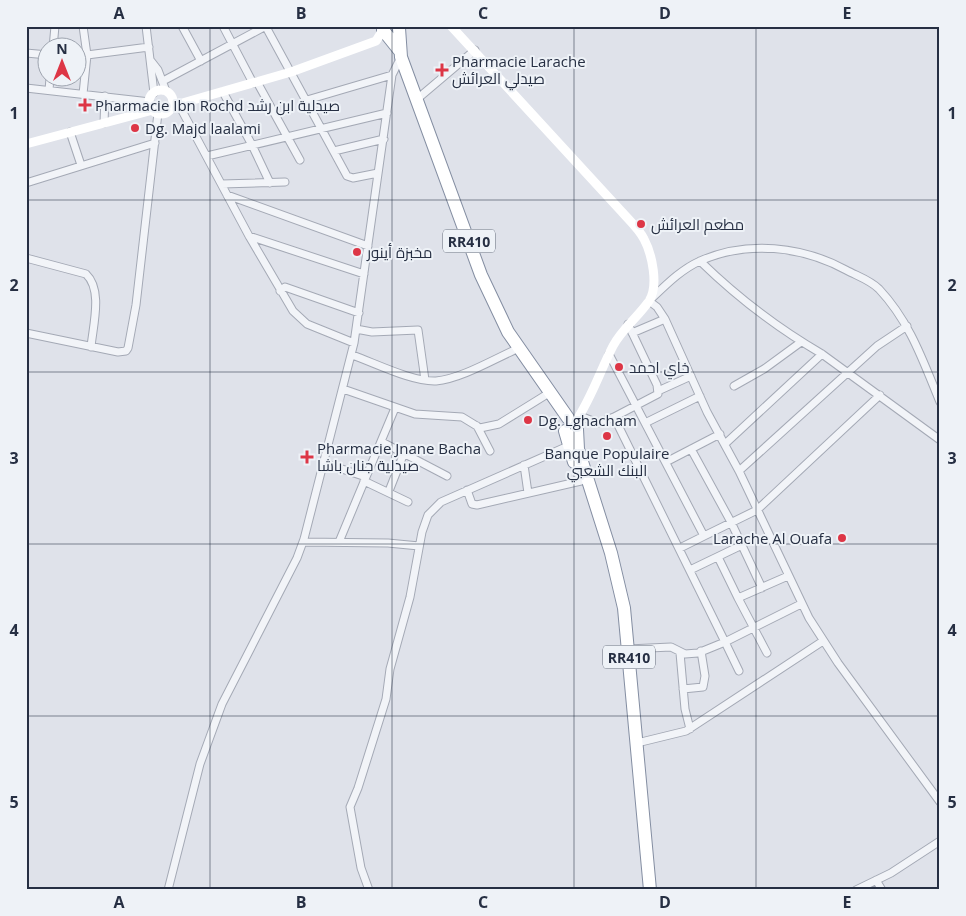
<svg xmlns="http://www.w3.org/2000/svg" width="966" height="916" font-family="'Open Sans',Cairo,sans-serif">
	<rect width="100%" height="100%" fill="#dfe2ea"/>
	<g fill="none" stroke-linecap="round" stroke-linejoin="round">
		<g stroke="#a4a9b5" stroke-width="9">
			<path id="street" d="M83,26L87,55
				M146,26L154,93
				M182,26L201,61
				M223,26L253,83
				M266,27L347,176L353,178L378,173
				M53,48L55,26
				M26,53L48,55
				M151,61L158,70L166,91
				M163,81L266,26
				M257,82L300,160
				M26,88L150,102
				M49,90L50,78
				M223,92L252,145L270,183
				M83,94L87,55L149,47
				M307,100L392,75
				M416,100L475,50
				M179,105L249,236L293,311L307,324L354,343
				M104,123L105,96
				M70,132L81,165
				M334,151L384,139
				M207,156L387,113
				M26,183L155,143
				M222,184L285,182
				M227,195L368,246
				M249,236L364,274
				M26,258L86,274C103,290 93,325 91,347
				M700,261C737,297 777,328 822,354L940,440
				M280,291L285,287L359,313
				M628,324L657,385L658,394L614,417L725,642L698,653L685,654L671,647L628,649
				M356,329L372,332L418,330L425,380
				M26,333L118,352L126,351L128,348L136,305L158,113
				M632,333L665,319
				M609,354L704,536L680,548
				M352,355C375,363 412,382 436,381C461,379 496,358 519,348
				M734,386L764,369L801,342
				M343,389L415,414L462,417L480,428L499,424L549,393
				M658,391L691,376
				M940,402C923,361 910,322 879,289C870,280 857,276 846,270C802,246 747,240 700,261C680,270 665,286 649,301L657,307L665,319L707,412L739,471L809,618L838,663L940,802
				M580,416L598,423L614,417
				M645,423L700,396
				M477,426L490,451
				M382,442L447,476
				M725,444L822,354
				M691,449L731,522L762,588
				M666,462L720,434
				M324,463L366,477L395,408
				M524,465L528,493
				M739,471L877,346L907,326
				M364,481L408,502
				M467,490L472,504L477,505L581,481
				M389,491L404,453
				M704,536L757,510L880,395
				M303,542L388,543L419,546
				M339,542L366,477
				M718,557L738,598
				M690,570L742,545
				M680,653L685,709L690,729
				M767,653L738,598L788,576
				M739,671L725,642L801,604
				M683,689L703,687L705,676L701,651
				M637,743L686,731L823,641
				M876,880L882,890
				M168,890L200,764L222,704L297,558L304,539L354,343L392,75L401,57
				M369,890L361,868L350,807L358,788L386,699L390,669L410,597L422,532L428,515L441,502L568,446
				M856,890L891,873L940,841"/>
		</g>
		<g stroke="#848ea2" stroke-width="14">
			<path id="highway" d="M399,28L401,57L481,275L508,332L568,418
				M383,30L399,50
				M577,429L578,449L611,553L624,608L650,890
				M565,431L574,462"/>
		</g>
		<use href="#street" stroke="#f2f4f8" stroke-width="7"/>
		<path stroke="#fff" stroke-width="9" d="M451,26L622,212C629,220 639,229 644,239C652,254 659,286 649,301C638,317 622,329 613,346C600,371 592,397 576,421
			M149 102a12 12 0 1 1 24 0a12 12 0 1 1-24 0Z
			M172,106L291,72L376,41L383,30
			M26,144L153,110"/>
		<use href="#highway" stroke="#fff" stroke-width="12"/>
	</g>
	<path fill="none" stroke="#262f43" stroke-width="1" stroke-opacity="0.55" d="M210,26V890M392,26V890M574,26V890M756,26V890M26,200H940M26,372H940M26,544H940M26,716H940"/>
	<g fill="#dd3646" stroke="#eef2f7" stroke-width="2">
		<path d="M439.5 62.5h5v5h5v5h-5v5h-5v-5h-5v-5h5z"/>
		<path d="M82.5 97.5h5v5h5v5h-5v5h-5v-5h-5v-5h5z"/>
		<circle cx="135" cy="128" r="5"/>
		<circle cx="641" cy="224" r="5"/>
		<circle cx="357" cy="252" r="5"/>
		<circle cx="619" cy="367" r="5"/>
		<circle cx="528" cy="420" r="5"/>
		<circle cx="607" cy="436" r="5"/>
		<path d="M304.5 449.5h5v5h5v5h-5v5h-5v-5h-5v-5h5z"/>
		<circle cx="842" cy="538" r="5"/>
	</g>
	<g text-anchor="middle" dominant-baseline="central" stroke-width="4" stroke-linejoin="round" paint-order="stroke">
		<g fill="#eef2f7" stroke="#626a79" stroke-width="1">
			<rect x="443" y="229.5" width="52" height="23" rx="4"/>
			<rect x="603" y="645.5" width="52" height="23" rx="4"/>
		</g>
		<g font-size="14" font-weight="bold" fill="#262f43">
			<text x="469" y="241">RR410</text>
			<text x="629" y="657">RR410</text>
		</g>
		<g font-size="15" fill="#262f43" stroke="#eef2f7" text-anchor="start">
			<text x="452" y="61">Pharmacie Larache<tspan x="452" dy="17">صيدلي العرائش</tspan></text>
			<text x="95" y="105">Pharmacie Ibn Rochd صيدلية ابن رشد</text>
			<text x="145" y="128">Dg. Majd laalami</text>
			<text x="651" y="224">مطعم العرائش</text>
			<text x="367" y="252">مخبزة أينور</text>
			<text x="629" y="367">خاي احمد</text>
			<text x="538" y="420">Dg. Lghacham</text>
			<text x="317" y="448">Pharmacie Jnane Bacha<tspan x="317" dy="17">صيدلية جنان باشا</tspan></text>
			<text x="607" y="453" text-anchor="middle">Banque Populaire<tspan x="607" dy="17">البنك الشعبي</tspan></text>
			<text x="832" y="538" text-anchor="end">Larache Al Ouafa</text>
		</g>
	</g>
	<rect width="966" height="916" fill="none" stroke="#eef2f7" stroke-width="55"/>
	<g transform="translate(62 62)"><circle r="24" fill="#eef2f7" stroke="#9ea4af"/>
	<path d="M0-4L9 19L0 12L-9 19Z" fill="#dd3646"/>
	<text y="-8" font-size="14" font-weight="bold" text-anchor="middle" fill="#262f43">N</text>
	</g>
	<rect x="28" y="28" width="910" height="860" fill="none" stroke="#262f43" stroke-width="2"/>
	<g font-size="16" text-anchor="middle" font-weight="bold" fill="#262f43">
		<text x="119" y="19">A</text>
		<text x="301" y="19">B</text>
		<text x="483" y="19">C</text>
		<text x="665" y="19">D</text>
		<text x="847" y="19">E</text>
		<text x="14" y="119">1</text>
		<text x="952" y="119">1</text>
		<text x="14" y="291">2</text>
		<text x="952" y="291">2</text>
		<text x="14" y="464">3</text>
		<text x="952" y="464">3</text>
		<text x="14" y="636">4</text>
		<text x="952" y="636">4</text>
		<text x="14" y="808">5</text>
		<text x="952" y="808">5</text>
		<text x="119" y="908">A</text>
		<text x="301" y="908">B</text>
		<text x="483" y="908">C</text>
		<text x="665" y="908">D</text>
		<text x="847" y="908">E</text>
	</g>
</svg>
